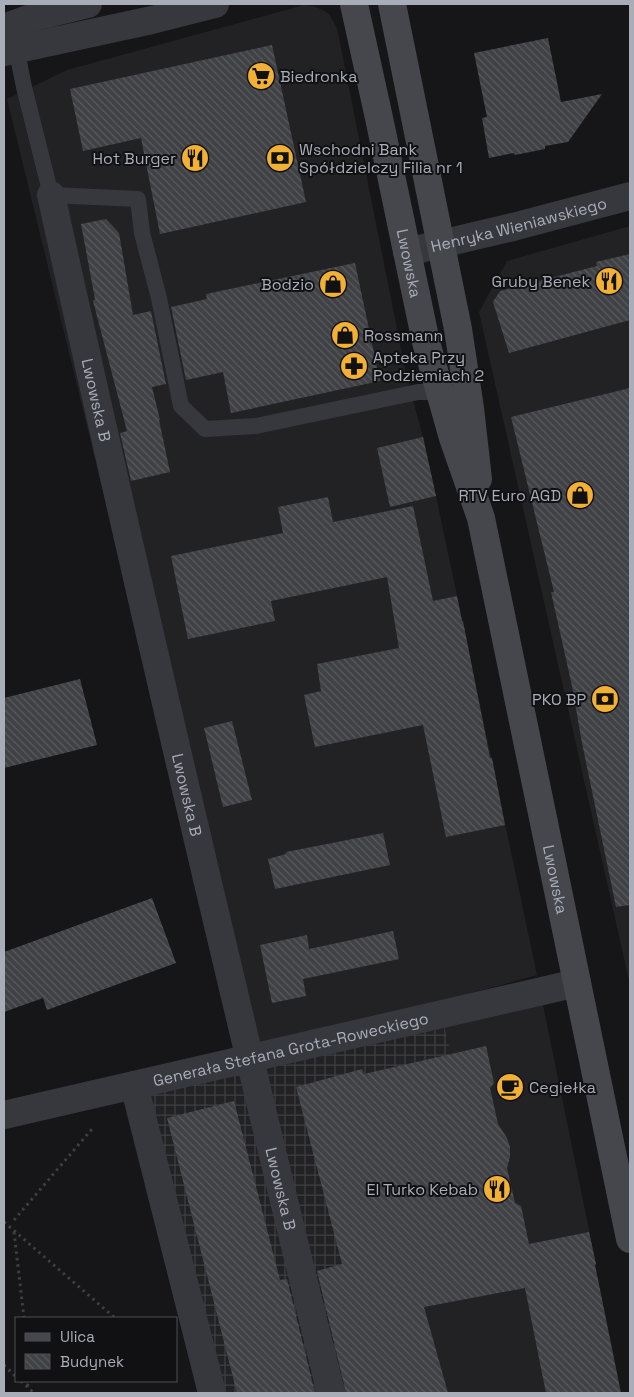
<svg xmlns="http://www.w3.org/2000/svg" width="634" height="1397" font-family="'Space Grotesk',sans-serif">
	<defs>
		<pattern id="industrial-grid" width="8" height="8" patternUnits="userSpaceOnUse" patternTransform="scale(1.25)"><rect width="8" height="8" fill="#222225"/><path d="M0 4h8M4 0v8" fill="none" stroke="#3f3f43"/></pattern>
		<pattern id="building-back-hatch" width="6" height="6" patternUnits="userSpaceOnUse" patternTransform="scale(1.25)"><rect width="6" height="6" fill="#404145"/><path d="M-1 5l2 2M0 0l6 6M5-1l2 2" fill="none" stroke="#595a5e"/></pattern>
	</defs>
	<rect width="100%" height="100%" fill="#161618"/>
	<path fill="#222225" d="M304,5L313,6L323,10L329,14L337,28L406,374L423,437L436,496L537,975L464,995L239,1048L7,99L67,70Z
		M630,226V985L479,312L507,261Z
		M532,1003L543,1005L596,1264L595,1265L621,1393H402L371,1276L450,1054L444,1024Z"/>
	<path fill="url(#industrial-grid)" d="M444,1024L462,1104L381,1315L402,1393H210L136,1093Z"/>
	<path fill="url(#building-back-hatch)" d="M548,38L561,102L602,94L568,142L545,146V149L515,155L514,153L489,158L482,118L487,117L474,53Z
		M272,45L306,202L160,234L141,138L83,151L70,89Z
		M106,219L119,233L133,315L151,311L166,384L152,387L160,420H159L170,472L131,481L120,433L127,431L93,301L95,299L81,224Z
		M630,254V320L509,353L493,302L500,291L597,266L596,262Z
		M355,263L380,381L231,413L223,372L186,380L171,307L207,299L206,294Z
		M630,388V905L616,907L582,743L572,686L551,592H554L511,417Z
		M423,437L436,496L390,507L377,448Z
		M328,497L333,522L413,506L433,601L457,596L462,621H463L490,758H492L505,825L446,837L423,725L315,747L304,695L321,691L317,664L399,648L387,577L271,601L275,621L188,639L171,556L283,533L278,507Z
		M80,679L97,745L4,768V698Z
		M232,721L252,800L223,807L204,728Z
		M383,833L390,865L275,889L268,859L286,854V852Z
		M152,898L176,963L47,1010L43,998L4,1012V952Z
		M393,931L399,959L303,979L306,996L272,1003L260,945L307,935L309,949Z
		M486,1046L494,1083L490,1088L498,1124L507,1138L510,1147V1157L507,1168L515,1203L521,1206L529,1244L589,1232L596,1264L595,1265L621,1393H546L525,1288L424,1307L448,1393H346L317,1271L342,1264L296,1087L362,1069L364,1074Z
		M234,1101L280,1280L287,1279L315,1393H237L167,1118Z"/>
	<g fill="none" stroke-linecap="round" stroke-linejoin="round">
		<path stroke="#3d3f44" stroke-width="3" stroke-dasharray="2.5 4" stroke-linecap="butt" d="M14,1220L92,1129
			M4,1222L115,1318
			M14,1232L24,1318
			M4,1365L16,1377
			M21,1381L34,1393
			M27,1386L31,1381"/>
		<path stroke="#37383d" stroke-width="16" d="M15,42L24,87L51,195L138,199L142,233L159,298L181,406L205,429L256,426L418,392H440"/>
		<g stroke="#37383d" stroke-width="28">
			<path id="s1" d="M51,195C139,595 233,995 331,1393"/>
			<path d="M134,1085L212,1393"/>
			<path id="s2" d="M4,1115L577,983"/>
		</g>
		<g stroke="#37383d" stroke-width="28">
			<path d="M4,28L31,18L88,4"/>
			<path d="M4,52L152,20L215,4"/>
			<path id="s3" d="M407,252L513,227L630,196"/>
		</g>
		<g stroke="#45474d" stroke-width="28">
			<path id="s4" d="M354,4L379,118L426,342L453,438L481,518L630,1239"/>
			<path d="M392,4L458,329L470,408L478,479"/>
		</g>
	</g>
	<defs>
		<g id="supermarket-disc" transform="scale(1.4375)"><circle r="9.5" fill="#f2b134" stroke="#111113"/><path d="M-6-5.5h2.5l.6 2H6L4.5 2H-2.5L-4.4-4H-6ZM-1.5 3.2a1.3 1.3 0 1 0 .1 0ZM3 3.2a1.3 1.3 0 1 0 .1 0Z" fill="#111"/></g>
		<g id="restaurant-disc" transform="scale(1.4375)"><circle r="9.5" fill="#f2b134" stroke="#111113"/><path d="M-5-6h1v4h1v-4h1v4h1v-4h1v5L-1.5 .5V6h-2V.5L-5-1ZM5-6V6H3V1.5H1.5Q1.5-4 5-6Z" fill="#111"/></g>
		<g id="bank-disc" transform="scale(1.4375)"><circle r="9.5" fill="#f2b134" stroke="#111113"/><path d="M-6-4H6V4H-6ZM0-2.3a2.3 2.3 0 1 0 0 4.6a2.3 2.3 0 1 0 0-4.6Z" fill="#111"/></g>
		<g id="shop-disc" transform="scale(1.4375)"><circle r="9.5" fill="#f2b134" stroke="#111113"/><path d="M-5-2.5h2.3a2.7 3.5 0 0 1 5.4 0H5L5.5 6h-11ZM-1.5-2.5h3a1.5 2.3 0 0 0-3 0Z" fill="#111"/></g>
		<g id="pharmacy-disc" transform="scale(1.4375)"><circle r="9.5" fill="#f2b134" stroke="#111113"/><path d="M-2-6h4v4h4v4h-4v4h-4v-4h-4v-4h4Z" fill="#111"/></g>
		<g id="cafe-disc" transform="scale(1.4375)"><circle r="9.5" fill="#f2b134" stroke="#111113"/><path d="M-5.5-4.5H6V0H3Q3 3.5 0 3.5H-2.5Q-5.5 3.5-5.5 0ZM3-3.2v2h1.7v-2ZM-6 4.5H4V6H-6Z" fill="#111"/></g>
	</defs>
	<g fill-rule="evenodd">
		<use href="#supermarket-disc" x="261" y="76"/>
		<use href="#restaurant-disc" x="195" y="158"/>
		<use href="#bank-disc" x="280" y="158"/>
		<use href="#restaurant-disc" x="609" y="281"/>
		<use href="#shop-disc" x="333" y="284"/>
		<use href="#shop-disc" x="345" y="335"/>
		<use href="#pharmacy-disc" x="354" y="366"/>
		<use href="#shop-disc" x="580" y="495"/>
		<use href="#bank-disc" x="605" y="699"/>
		<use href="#cafe-disc" x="510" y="1087"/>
		<use href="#restaurant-disc" x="497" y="1189"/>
	</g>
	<g text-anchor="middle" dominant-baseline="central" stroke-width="4" stroke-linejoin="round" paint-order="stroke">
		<g font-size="16" fill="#a8adb8" stroke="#111113" text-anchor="end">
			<text x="280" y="76" text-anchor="start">Biedronka</text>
			<text x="299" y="149" text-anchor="start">Wschodni Bank<tspan x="299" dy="18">Spółdzielczy Filia nr 1</tspan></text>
			<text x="176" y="158">Hot Burger</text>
			<text x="590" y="281">Gruby Benek</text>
			<text x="314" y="284">Bodzio</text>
			<text x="364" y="335" text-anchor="start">Rossmann</text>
			<text x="373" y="357" text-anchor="start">Apteka Przy<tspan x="373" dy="18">Podziemiach 2</tspan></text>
			<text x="561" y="495">RTV Euro AGD</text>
			<text x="586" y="699">PKO BP</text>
			<text x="529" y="1087" text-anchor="start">Cegiełka</text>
			<text x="478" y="1189">El Turko Kebab</text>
		</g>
		<g font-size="16" fill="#a8adb8" stroke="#111113">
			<text stroke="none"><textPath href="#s3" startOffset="115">Henryka Wieniawskiego</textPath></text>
			<text stroke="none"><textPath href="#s4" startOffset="265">Lwowska</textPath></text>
			<text stroke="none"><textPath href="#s1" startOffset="210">Lwowska B</textPath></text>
			<text stroke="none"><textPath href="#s1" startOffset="615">Lwowska B</textPath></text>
			<text stroke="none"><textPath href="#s4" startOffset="899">Lwowska</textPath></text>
			<text stroke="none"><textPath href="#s2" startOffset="294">Generała Stefana Grota-Roweckiego</textPath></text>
			<text stroke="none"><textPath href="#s1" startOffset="1020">Lwowska B</textPath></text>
		</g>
	</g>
	<rect width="634" height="1397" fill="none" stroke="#a8adb8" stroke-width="10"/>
	<rect x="15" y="1317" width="162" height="65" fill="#111113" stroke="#4d4f55"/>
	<rect x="25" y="1333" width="25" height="8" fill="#45474d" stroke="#4d4f55"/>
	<text x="60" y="1342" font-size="15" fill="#a8adb8">Ulica</text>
	<rect x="25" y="1354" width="25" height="15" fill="url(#building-back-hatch)" stroke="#4d4f55"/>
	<text x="60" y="1367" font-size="15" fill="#a8adb8">Budynek</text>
</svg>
